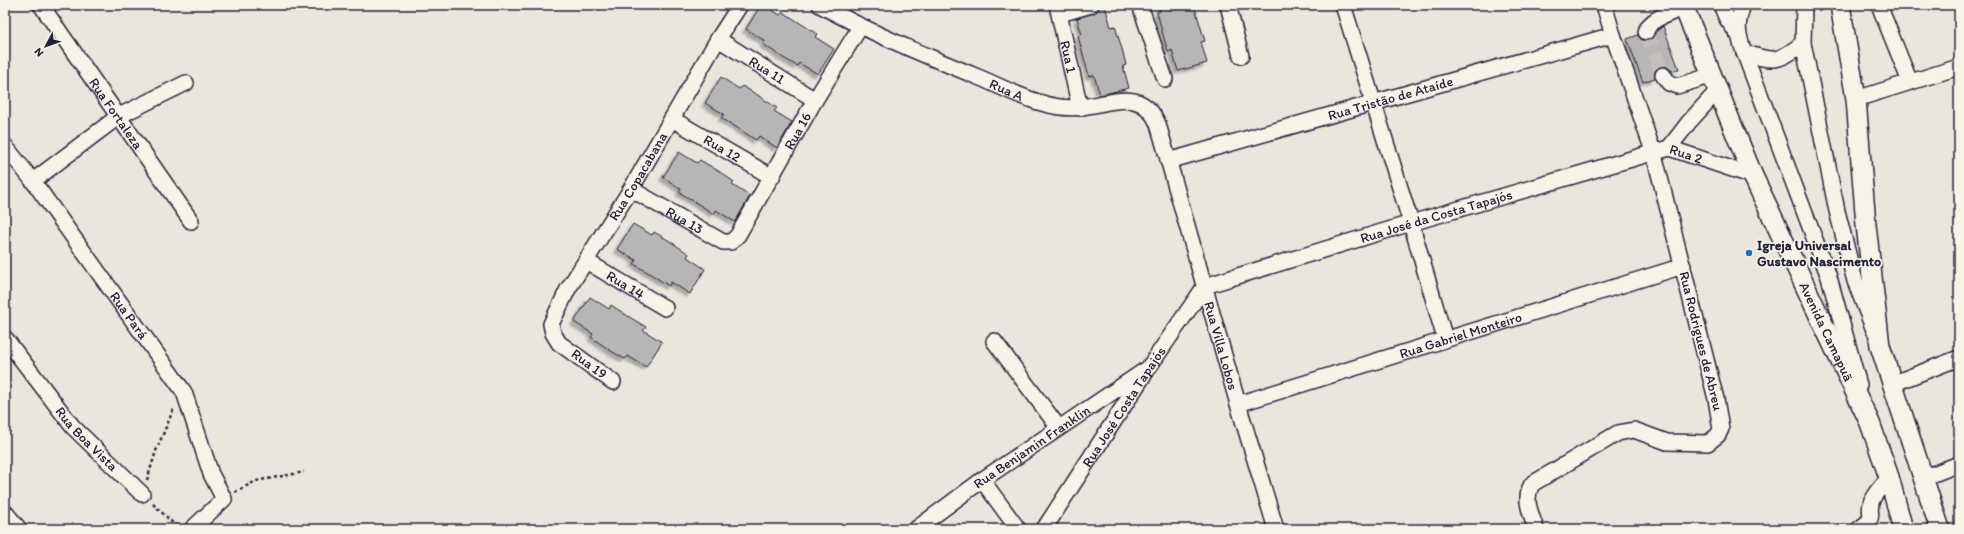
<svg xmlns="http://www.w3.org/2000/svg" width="1964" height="534" font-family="Itim,sans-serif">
	<defs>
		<filter id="shadow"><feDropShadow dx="-3.5" dy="3.5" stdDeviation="1" flood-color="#0004"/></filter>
	</defs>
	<rect width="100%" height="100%" fill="#eae6de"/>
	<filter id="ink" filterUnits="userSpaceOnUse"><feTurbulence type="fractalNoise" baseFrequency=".025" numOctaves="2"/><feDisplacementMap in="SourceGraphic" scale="8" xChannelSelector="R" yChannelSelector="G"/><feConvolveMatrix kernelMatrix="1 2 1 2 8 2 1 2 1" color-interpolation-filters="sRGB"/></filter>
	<g filter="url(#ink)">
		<path fill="#b8b6b5" stroke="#22223b" filter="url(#shadow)" d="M761,5H764L780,15L783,12L817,34L815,37L834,49L818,74L799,63L797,66L782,57L763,44L765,41L746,29Z
			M1159,5H1194L1205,41L1201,42L1207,63L1178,71L1172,50L1168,52L1162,31L1157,12L1160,11Z
			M1105,6L1111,27L1115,26L1122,49L1126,65L1123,66L1129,88L1100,95L1094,75L1089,76L1078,36L1082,35L1077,18L1094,13L1100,7Z
			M1663,26L1679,69L1672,71L1667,67L1662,66L1655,71V78L1643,82L1627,39L1638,35L1642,40L1648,41L1652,39L1658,30Z
			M721,77L739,89L742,86L756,94L777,108L774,111L792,122L777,148L759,136L756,140L736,127L721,118L724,114L705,103Z
			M679,152L697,163L700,160L720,172L734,182L732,185L750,196L735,222L716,210L714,214L703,207L679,192L681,189L663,177Z
			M633,224L652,235L654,232L668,240L689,254L687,257L705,269L690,294L671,282L669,286L649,273L634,264L636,260L617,249Z
			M590,297L609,309L611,305L631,318L646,327L643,330L662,342L646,367L628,356L625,359L611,351L591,337L593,334L574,322Z"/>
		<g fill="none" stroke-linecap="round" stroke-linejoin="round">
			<path stroke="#c2bfbd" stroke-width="15" stroke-dasharray="15 8" stroke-linecap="butt" d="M1646,32L1663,75"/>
			<g stroke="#22223b" stroke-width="18">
				<g id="minor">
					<path id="s1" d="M41,5L191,221"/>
					<path id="s2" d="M820,5C871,33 924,55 978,77C1009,90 1047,112 1082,107C1113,103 1142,87 1158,124L1238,404L1276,529"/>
					<path id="s3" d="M1057,5L1080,108"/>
					<path d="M1140,5L1165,79"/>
					<path d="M1228,5L1241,56"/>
					<path d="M1343,5L1411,223L1445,339"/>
					<path d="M1721,5L1727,19L1737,33"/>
					<path d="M1743,5C1736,25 1737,32 1744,52C1773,63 1779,62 1803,43"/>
					<path d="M1804,5L1803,43L1837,211L1855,281L1874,330"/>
					<path d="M1879,5L1910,82"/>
					<path d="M1060,14L1091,5"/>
					<path d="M1646,32C1649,18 1672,13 1684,8"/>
					<path id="s4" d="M718,39L815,100"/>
					<path d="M1744,52L1829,277L1859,385"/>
					<path d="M1663,75L1669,83L1677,86L1713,75"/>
					<path d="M1856,99L1959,67"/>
					<path id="s5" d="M672,119L772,177"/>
					<path id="s6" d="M5,146L33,181L184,392L211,474L224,499L192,529"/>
					<path id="s7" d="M1669,148L1753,176"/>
					<path d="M1669,148L1689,122L1719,89"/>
					<path id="s8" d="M1168,161L1613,35"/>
					<path d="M33,181L119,116L186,83"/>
					<path id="s9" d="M631,189L723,242H731L738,235L815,100L860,27"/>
					<path id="s10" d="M586,261L665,308"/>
					<path id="s11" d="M5,338L73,427L142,494"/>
					<path d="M994,341L1059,428"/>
					<path id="s12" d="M613,382L559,343L553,333L551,324L568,289L631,189L718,39L740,5"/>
					<path d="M1892,384L1959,358"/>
					<path id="s13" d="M1238,404L1683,266"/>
					<path d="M1923,478L1959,464"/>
					<path d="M982,480L1018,529"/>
					<path d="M5,512L19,529"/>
					<path id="s14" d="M916,529L982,480L1144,371"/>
					<path id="s15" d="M1044,529L1149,367L1205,286L1411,223L1669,148"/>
					<path d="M1536,529C1531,513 1523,500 1532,484L1618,433L1634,430L1667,442L1708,443L1718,435L1721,429L1716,399L1654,154L1613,35L1604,5"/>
					<path d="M1859,529C1879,515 1866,517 1872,500C1875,492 1884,484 1889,477"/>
				</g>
			</g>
			<g stroke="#22223b" stroke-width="22">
				<g id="major">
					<path id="s16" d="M1683,5L1753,176L1870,423L1889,477L1903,529"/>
					<path d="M1840,5L1856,99L1866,225L1880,346L1940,529"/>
				</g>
			</g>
			<path stroke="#22223b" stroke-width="2.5" stroke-dasharray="3 3" stroke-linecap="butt" d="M147,480L156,451L174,408
				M235,492L256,481L304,472
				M153,504L178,528"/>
			<use href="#minor" stroke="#f7f3e8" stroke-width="15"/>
			<use href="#major" stroke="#f7f3e8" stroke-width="19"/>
		</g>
	</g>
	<circle fill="#1f6fb2" stroke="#f7f3e8" stroke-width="1.5" cx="1749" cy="253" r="4"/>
	<g text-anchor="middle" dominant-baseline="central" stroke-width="3.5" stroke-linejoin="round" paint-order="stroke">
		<g font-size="14" fill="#22223b" stroke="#f7f3e8">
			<text stroke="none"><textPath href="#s3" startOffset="53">Rua 1</textPath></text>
			<text stroke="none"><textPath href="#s4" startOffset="58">Rua 11</textPath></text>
			<text stroke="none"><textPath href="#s2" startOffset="205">Rua A</textPath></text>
			<text stroke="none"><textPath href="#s8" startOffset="231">Rua Tristão de Ataíde</textPath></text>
			<text stroke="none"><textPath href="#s1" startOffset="132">Rua Fortaleza</textPath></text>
			<text stroke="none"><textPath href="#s9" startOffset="244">Rua 16</textPath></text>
			<text stroke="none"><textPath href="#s5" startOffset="58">Rua 12</textPath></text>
			<text stroke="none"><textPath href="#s7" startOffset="18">Rua 2</textPath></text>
			<text stroke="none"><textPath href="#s12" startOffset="259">Rua Copacabana</textPath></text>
			<text stroke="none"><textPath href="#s15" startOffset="533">Rua José da Costa Tapajós</textPath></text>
			<text stroke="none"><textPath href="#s9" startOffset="62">Rua 13</textPath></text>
			<text stroke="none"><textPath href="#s10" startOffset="46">Rua 14</textPath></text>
			<text stroke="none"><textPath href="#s6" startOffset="210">Rua Pará</textPath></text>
			<text stroke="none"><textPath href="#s16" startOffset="357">Avenida Camapuã</textPath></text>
			<text stroke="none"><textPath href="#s13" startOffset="233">Rua Gabriel Monteiro</textPath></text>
			<text transform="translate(1701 341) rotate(76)">Rua Rodrigues de Abreu</text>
			<text stroke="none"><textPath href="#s2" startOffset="601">Rua Villa Lobos</textPath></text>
			<text transform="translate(589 364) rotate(36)">Rua 19</text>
			<text stroke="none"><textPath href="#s15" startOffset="146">Rua José Costa Tapajós</textPath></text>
			<text stroke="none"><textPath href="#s11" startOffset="130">Rua Boa Vista</textPath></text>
			<text stroke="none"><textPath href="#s14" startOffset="142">Rua Benjamin Franklin</textPath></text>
		</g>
		<g font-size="14" font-weight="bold" fill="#22223b" stroke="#f7f3e8" text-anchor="start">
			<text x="1757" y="245">Igreja Universal<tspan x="1757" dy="16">Gustavo Nascimento</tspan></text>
		</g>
	</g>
	<rect width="1964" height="534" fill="none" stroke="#f7f3e8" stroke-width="20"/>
	<rect x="10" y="10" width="1944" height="514" fill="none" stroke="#22223b" stroke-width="1.5" filter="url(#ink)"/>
	<g transform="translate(46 46) rotate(229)" stroke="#f7f3e8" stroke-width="3" paint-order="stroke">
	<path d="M0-3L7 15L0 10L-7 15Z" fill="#22223b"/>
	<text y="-6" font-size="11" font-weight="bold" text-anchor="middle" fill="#22223b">N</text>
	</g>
</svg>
